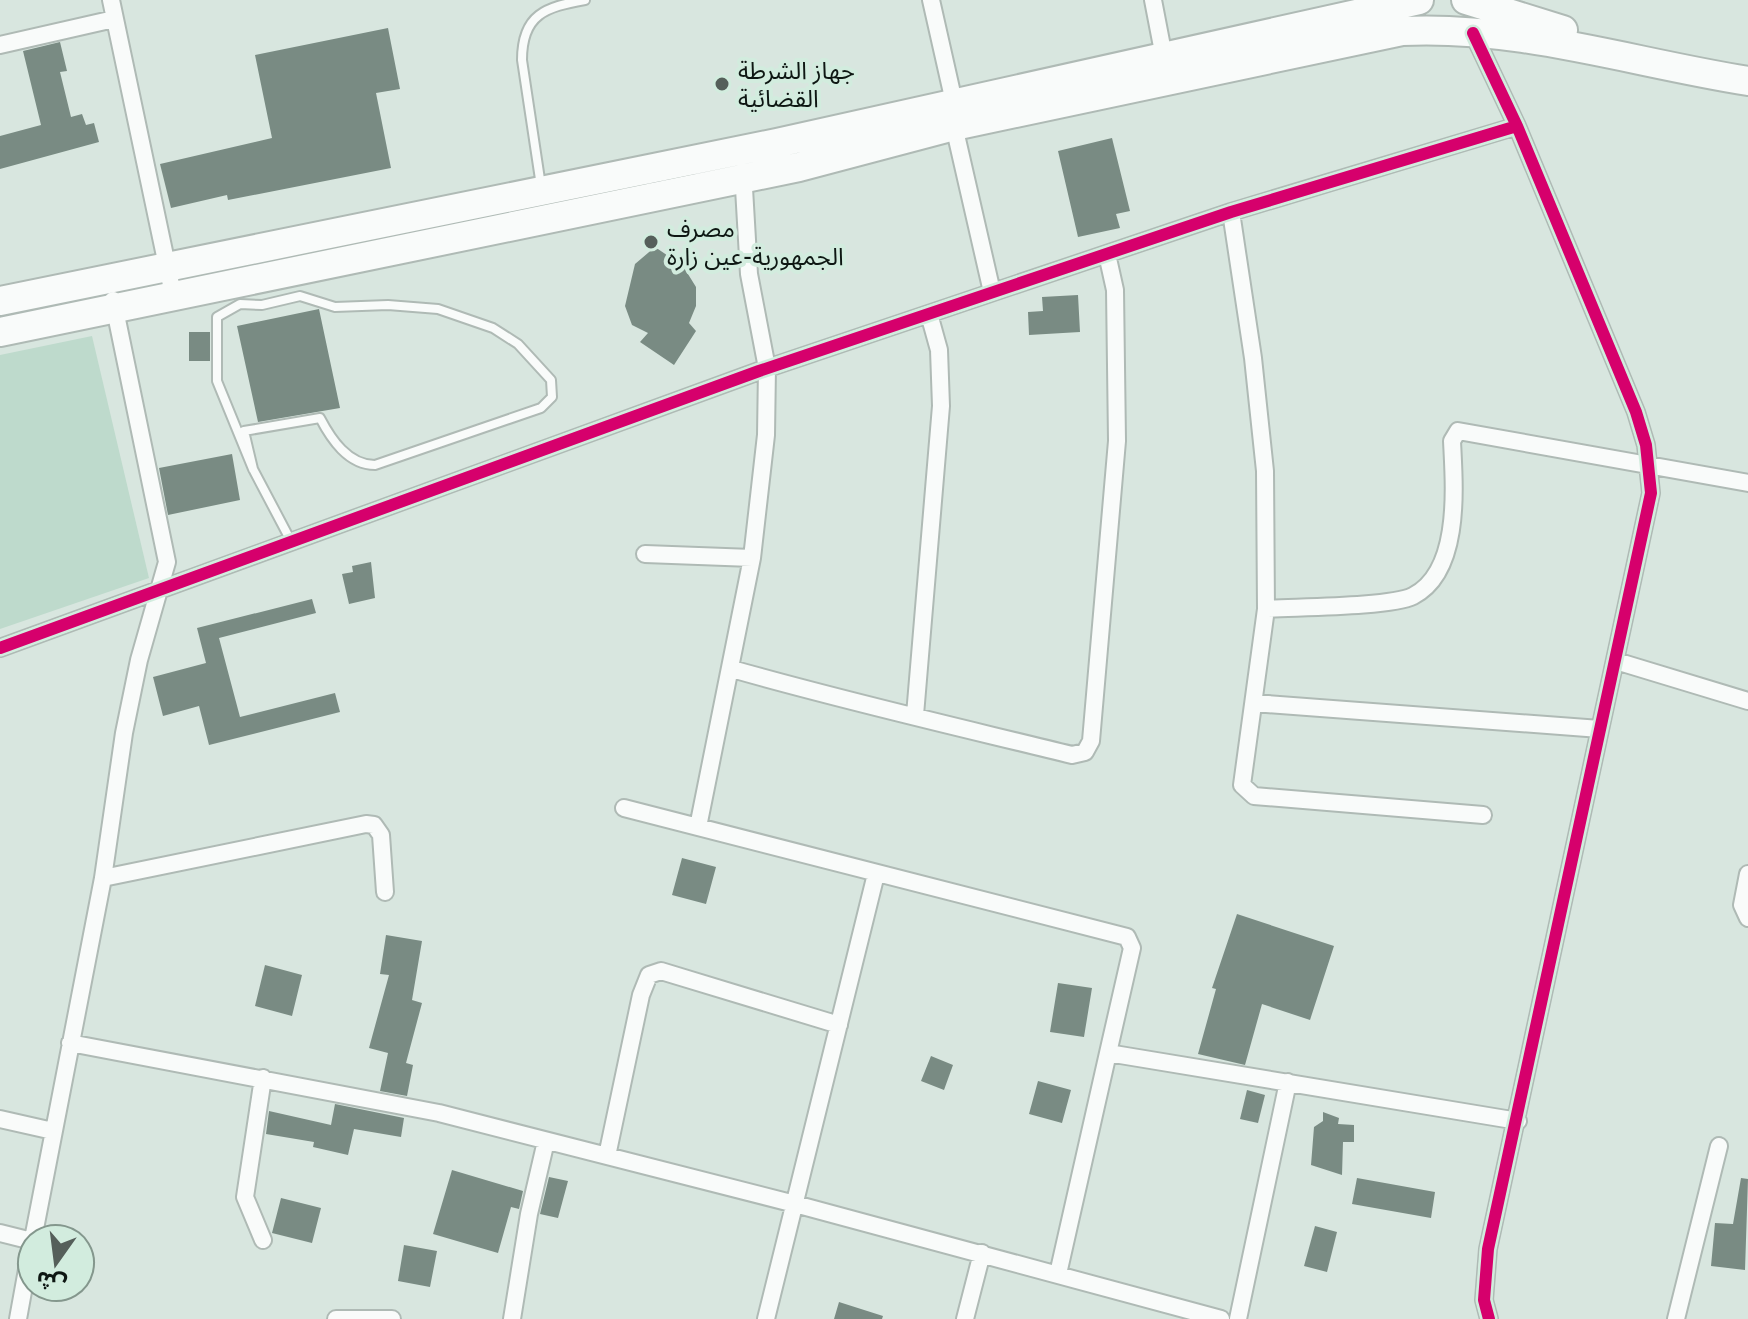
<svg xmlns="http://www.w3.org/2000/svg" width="1748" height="1319" font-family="'IBM Plex Sans','Noto Sans Arabic',sans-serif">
	<rect width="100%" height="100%" fill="#d8e6df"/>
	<path fill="#bedacc" d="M92,336L149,578L0,629V355Z"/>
	<path fill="#798b83" d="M388,28L400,89L376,93L391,168L228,200L227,195L171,208L160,164L272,138L255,55Z
		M60,42L67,71L60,72L71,117L82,114L86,125L94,123L99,142L0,169V136L41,125L23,51Z
		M1112,138L1130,211L1116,214L1120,228L1078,237L1058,151Z
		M655,247L683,266L696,287V306L689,323L696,331L674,365L640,342L648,333L632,325L625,306L635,264Z
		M1078,295L1080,332L1029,335L1028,312L1043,311L1042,297Z
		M319,309L340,408L258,422L237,326Z
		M189,332H210V361H189Z
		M232,454L240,500L168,515L159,468Z
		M371,562L375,598L349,604L342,574L353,572L352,566Z
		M312,599L316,613L219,638L240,717L335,693L340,712L209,745L199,706L163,716L153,677L206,663L197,628Z
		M682,858L716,867L706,904L672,895Z
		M1237,914L1334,946L1310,1020L1262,1004L1245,1065L1198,1054L1216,989L1212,988Z
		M386,935L422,941L412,1000L422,1003L406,1063L413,1065L407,1096L380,1091L388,1053L369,1048L389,975L380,974Z
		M265,965L302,975L292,1016L255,1006Z
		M1058,983L1092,988L1084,1037L1050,1032Z
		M931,1056L953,1065L944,1090L921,1081Z
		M1038,1081L1071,1090L1062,1123L1029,1114Z
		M1247,1090L1265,1095L1258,1123L1240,1119Z
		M335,1104L404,1118L401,1137L354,1129L348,1155L313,1147L314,1142L266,1134L269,1111L331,1125Z
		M1323,1112L1339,1118L1338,1124L1354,1125V1142H1343L1342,1175L1311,1165L1314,1127L1323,1121Z
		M452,1170L523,1191L519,1209L511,1207L498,1253L433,1234Z
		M549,1177L568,1181L558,1218L540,1214Z
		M1357,1178L1435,1192L1431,1218L1352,1204Z
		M1741,1178L1748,1179L1745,1270L1711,1266L1715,1223L1733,1224Z
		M281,1198L321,1208L312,1243L272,1233Z
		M1315,1226L1337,1232L1327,1272L1304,1266Z
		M404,1245L437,1251L430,1287L398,1281Z
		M839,1302L883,1316L882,1319H834Z"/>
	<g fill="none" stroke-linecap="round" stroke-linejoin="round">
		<g stroke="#afbab5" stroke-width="12">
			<path id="lane" d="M541,186L522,60C522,14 546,7 585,0
				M253,469L244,431L320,418C331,439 348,465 375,465L541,408L552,397L551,380L518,344L493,328L438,309L388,305L335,307L300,296L262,305L240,304L217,317V381L253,469L292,543"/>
		</g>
		<g stroke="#afbab5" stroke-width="20">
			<path id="street" d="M111,0L173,294
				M931,0L954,102
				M1153,0L1164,57
				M1473,33L1517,126L1636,412L1646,445L1651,493L1488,1249L1484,1300L1489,1319
				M0,45L114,19
				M954,126L992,292
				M1231,212L1253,358L1265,471L1266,609L1242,785L1254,796L1483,815
				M645,554L752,558
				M1266,609C1296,607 1391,607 1413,596C1462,571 1454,484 1452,441L1458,431L1748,483
				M0,648L759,371L1231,212L1517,126
				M1616,661L1748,701
				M732,669C844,701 958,727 1072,755L1085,752L1091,741L1117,441L1115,290L1107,254
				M1254,703L1600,729
				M915,715L941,406L939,350L929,314
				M624,808L1127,937L1132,948L1108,1053
				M698,827L752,558L766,435L767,368L749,274L743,171
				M1748,874L1742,905L1748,918
				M103,878L366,824L374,825L381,835L385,892
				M70,1043L439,1113L795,1204L1221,1319
				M263,1078L245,1197L263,1240
				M0,1119L53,1131
				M607,1156L641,995L649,975L661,971L839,1025
				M0,1233L32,1241
				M33,1239L103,878L124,733L139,660L167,562L113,300
				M1058,1274L1108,1053L1518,1121
				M18,1319L32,1242
				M336,1319H392
				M512,1319L529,1214L546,1141
				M766,1319L876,874
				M965,1319L982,1253
				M1238,1319L1288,1082
				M1676,1319L1719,1146"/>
		</g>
		<g stroke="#afbab5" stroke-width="32">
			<path id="highway" d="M1466,0L1563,30
				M0,301L777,143L1419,0
				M0,332L799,167L954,126L1402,31C1518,25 1634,63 1748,81"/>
		</g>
		<use href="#lane" stroke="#f9fbfa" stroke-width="8"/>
		<use href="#street" stroke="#f9fbfa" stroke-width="16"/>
		<use href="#highway" stroke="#f9fbfa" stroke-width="28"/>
		<g stroke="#d2ecde" stroke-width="17">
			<path id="cycleway" d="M1473,33L1517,126L1636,412L1646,445L1651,493L1488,1249L1484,1300L1489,1319
				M0,648L759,371L1231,212L1517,126"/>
		</g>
		<use href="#cycleway" stroke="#d6006c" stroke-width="12"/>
	</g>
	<g fill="#555f5a" stroke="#d2ecde" stroke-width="3">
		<circle cx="722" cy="84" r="8"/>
		<circle cx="651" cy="242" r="8"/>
	</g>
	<g text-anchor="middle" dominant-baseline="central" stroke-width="8" stroke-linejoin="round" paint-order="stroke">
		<g font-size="24" fill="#0e1713" stroke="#d2ecde" text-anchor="start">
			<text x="738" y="70">جهاز الشرطة<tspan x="738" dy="28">القضائية</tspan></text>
			<text x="667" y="228">مصرف<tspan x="667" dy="28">الجمهورية-عين زارة</tspan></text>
		</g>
	</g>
	<g transform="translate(56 1263) rotate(194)"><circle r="38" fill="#d2ecde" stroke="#84978d" stroke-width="2"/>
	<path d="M0-6L14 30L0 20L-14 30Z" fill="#555f5a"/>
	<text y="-12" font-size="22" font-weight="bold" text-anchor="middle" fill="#0e1713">ش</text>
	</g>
</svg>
